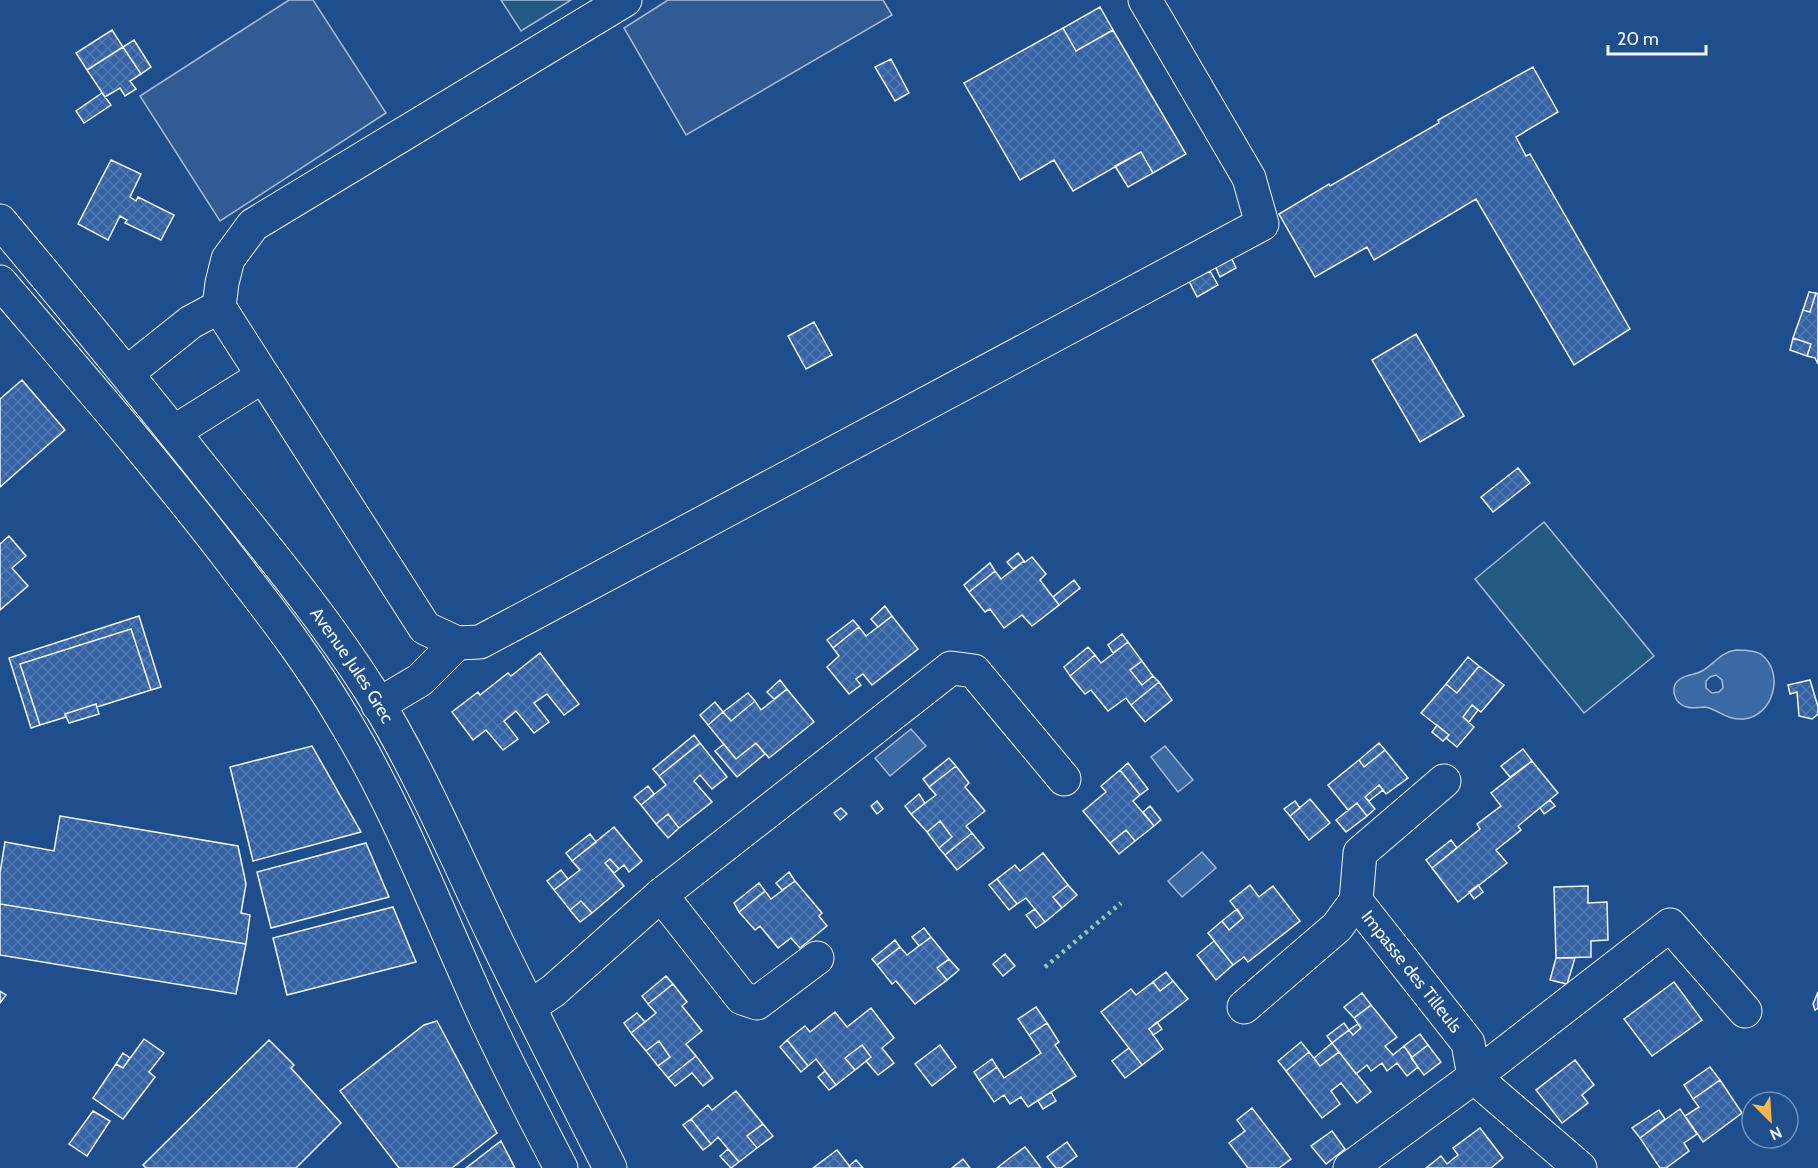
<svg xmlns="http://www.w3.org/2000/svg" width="1818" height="1168" font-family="Cabin,sans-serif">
	<defs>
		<pattern id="building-cross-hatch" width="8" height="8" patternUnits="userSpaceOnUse" patternTransform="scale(1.5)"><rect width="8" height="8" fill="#3563a3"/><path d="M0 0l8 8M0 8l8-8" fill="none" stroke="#537ab1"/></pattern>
	</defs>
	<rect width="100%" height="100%" fill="#1f4e8c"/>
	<path fill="#245a82" stroke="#a8bbd7" stroke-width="1.5" d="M501,0H571L521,31Z
		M1544,522L1654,656L1584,713L1475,579Z"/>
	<path fill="#305b95" stroke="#a8bbd7" stroke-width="1.5" d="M289,0H313L386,113L220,221L140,96Z
		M668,0H883L892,15L686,135L624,28Z"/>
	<path fill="#3b69a3" stroke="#a8bbd7" stroke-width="1.5" fill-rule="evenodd" d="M1736,650C1744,650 1756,650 1762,655C1785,674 1773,716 1744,719C1725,720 1720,710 1705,707C1699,707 1692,709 1687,707C1674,704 1669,687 1680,679C1687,674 1695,675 1702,671C1714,664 1721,652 1736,650ZM1716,675L1722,680L1723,688L1719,692L1712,693L1706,688V681L1710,677Z
		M911,729L926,746L890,776L875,758Z
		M1165,746L1193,780L1178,792L1151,757Z
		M1202,852L1216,868L1182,897L1168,881Z"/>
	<path fill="url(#building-cross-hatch)" stroke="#f2f6ff" stroke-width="1.5" d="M1100,7L1113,30L1076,51L1063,28Z
		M1063,28L1076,51L1113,30L1186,154L1153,173L1141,152L1073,191L1054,160L1020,180L964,83Z
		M112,30L123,47L87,70L76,53Z
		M134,40L151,67L141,74L123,47Z
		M123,47L141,74L130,81L136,89L125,96L120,88L105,97L87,70Z
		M891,59L909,93L895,101L875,67Z
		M1533,67L1558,112L1516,137L1526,156L1530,154L1630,329L1574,365L1476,199L1374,260L1367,247L1315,277L1279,214L1329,184L1330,186L1439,123L1438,120Z
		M102,93L111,105L84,123L76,111Z
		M1141,152L1153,173L1128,187L1115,166Z
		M111,160L141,174L130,197L136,201L138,197L174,215L161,240L125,223L127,220L120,216L108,240L78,224Z
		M1231,257L1236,268L1220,277L1215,266Z
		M1210,271L1218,285L1197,297L1189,281Z
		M1809,292L1816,293L1810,312L1803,310Z
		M1816,293L1818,294V364L1815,358L1807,356L1811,344L1793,338L1803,310L1810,312Z
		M814,322L832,355L806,369L788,336Z
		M1416,334L1464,416L1420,442L1372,360Z
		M1793,338L1811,344L1807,356L1790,350Z
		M22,380L65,430L0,487V399Z
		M1518,468L1530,483L1493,512L1481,497Z
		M9,536L26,556L12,568L28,586L0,610V544Z
		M1018,553L1024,561L1013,569L1007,562Z
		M1032,557L1046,574L1040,580L1059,605L1032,626L1022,615L1004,628L990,609L985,612L969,592L995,571L1001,579L1024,561L1025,562Z
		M990,563L995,571L969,592L964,585Z
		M1074,580L1080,588L1059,605L1053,597Z
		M885,606L892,616L878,627L871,619Z
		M139,616L161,687L151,690L131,629L20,664L40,725L31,728L9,658Z
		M892,616L918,649L872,685L863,674L856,679L861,685L849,694L827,667L839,656L833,648L859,627L866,636Z
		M853,620L859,627L833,648L827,640Z
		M131,629L151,690L97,707L96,704L65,714L66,717L40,725L20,664Z
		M1122,634L1128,642L1113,653L1108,645Z
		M1128,642L1142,661L1130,670L1142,685L1153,676L1159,682L1131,705L1126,698L1108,711L1091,690L1085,694L1070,676L1095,655L1101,663Z
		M1088,647L1095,655L1070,676L1064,667Z
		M540,653L579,704L564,715L547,694L534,703L549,722L534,733L516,711L504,721L518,739L503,750L486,730L473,740L452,712L478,692L480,695L508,673L511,676Z
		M1468,657L1479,666L1457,693L1446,684Z
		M1142,661L1153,676L1142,685L1130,670Z
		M1479,666L1504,685L1481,712L1472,705L1463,717L1474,727L1457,747L1446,738L1449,735L1421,713L1446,684L1457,693Z
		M780,680L787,689L774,699L767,692Z
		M1810,680L1818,707V714L1812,719L1799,716L1797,692L1790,694L1788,685Z
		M1159,682L1172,700L1145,722L1131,705Z
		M787,689L814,722L769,758L756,743L736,759L708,725L723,712L731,721L755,701L761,710Z
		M748,693L755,701L731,721L723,712Z
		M715,702L723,712L708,725L700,715Z
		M96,704L99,714L69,723L65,714Z
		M1472,705L1478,710L1469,722L1463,717Z
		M1437,725L1449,735L1443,741L1432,732Z
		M694,735L700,743L659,776L653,769Z
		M700,743L727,777L712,789L700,775L694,781L712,802L679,828L668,814L656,824L641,805L666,785L659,776Z
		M756,743L765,754L737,777L715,751L724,744L736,759Z
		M1379,743L1385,750L1364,767L1359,760Z
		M312,746L361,832L253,861L230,767Z
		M1523,749L1532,761L1510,777L1501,766Z
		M1385,750L1408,778L1386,794L1379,785L1365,797L1375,809L1367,816L1357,803L1348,810L1328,785L1359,760L1364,767Z
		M949,758L956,766L929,787L923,779Z
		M1532,761L1558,793L1518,826L1521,830L1496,850L1507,863L1458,902L1432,868L1480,829L1477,824L1501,806L1491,793Z
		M1128,763L1148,789L1140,795L1120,770Z
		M956,766L969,783L965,787L985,811L966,826L972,833L945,855L939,848L952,837L940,821L927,832L911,814L936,795L929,787Z
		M1120,770L1140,795L1133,801L1154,826L1135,841L1126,830L1110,843L1083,811L1106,792L1101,786Z
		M1379,785L1383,790L1369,801L1365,797Z
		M648,786L654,794L641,805L634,797Z
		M919,794L925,803L911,814L905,806Z
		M1310,799L1330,823L1309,840L1290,816Z
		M1550,800L1555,806L1544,814L1540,808Z
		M877,801L883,809L877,814L871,806Z
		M1295,801L1300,808L1290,816L1284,809Z
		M1357,803L1367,816L1346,832L1336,820Z
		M1150,806L1161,820L1154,826L1143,812Z
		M841,808L847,814L840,820L834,813Z
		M668,814L679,828L668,838L656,824Z
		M60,816L238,846L246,884L241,913L250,915L246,944L0,904V873L5,842L54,851Z
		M940,821L952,837L939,848L927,832Z
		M614,827L642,861L629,872L624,865L619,869L610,859L605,863L624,886L592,913L581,901L570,910L554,890L580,870L572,861Z
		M1126,830L1135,841L1119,854L1110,843Z
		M972,833L984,848L957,870L945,855Z
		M590,834L596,842L572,861L566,853Z
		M1451,840L1457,848L1432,868L1426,860Z
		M366,843L389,897L271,928L257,872Z
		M1043,853L1068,885L1053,897L1062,908L1045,922L1026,898L1017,904L997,879L1015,865L1020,871Z
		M610,859L619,869L614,873L605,863Z
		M561,870L568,879L554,890L547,881Z
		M789,872L795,881L782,890L776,883Z
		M997,879L1017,904L1009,910L989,885Z
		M795,881L822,913L819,916L827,926L800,948L791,938L778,948L760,926L755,930L739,912L765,891L771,899Z
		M759,883L765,891L739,912L734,903Z
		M1068,885L1077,895L1062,908L1053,897Z
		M1250,885L1259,897L1273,886L1300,921L1248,962L1244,957L1233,965L1208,933L1222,921L1229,930L1243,918L1230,901Z
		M1478,885L1483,892L1474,899L1469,892Z
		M1588,886V903L1607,902L1608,940L1591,941V957L1556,958L1554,887Z
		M581,901L592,913L580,922L570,910Z
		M0,904L246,944L236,994L0,955Z
		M393,907L416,962L287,995L273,938Z
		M1035,909L1045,922L1036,928L1026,915Z
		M1237,909L1243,918L1229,930L1222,921Z
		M924,928L931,937L919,946L912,937Z
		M931,937L949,959L937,968L947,980L915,1004L896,981L892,984L877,965L900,947L907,955Z
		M895,940L900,947L877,965L872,959Z
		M1214,941L1233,965L1216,980L1197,955Z
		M1005,954L1015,966L1003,976L993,964Z
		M1556,958H1575L1567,984L1550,980Z
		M949,959L959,970L947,980L937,968Z
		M1166,972L1173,981L1160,991L1153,982Z
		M666,976L673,984L648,1004L642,996Z
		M1173,981L1188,999L1149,1029L1163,1049L1142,1065L1101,1012L1131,989L1136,995L1153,982L1160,991Z
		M1674,982L1702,1020L1652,1056L1624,1019Z
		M673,984L687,1002L682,1006L702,1031L686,1044L696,1056L668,1078L658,1066L670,1057L659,1041L646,1051L631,1033L656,1013L648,1004Z
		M0,991L6,995L0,1003Z
		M1818,992V1008L1815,1010L1813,1004Z
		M1362,993L1371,1005L1354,1018L1344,1007Z
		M1371,1005L1397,1037L1385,1046L1393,1055L1404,1046L1418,1067L1407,1076L1397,1063L1387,1071L1382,1063L1371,1071L1367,1065L1356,1074L1332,1043L1349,1030L1353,1035L1361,1028L1354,1018Z
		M1036,1007L1047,1023L1029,1035L1018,1019Z
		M871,1008L894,1038L882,1048L894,1063L878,1075L866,1061L871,1057L862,1045L845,1058L855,1070L836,1085L816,1059L808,1066L787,1040L805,1026L810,1032L835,1012L847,1027Z
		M637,1013L645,1022L631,1033L624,1023Z
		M437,1021L497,1133L452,1168H399L340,1091L424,1025Z
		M1157,1022L1162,1029L1153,1035L1149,1029Z
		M1047,1023L1059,1042L1055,1045L1076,1076L1028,1107L1021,1097L1010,1104L1004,1095L994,1102L979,1080L997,1067L1004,1078L1041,1053L1029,1035Z
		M1344,1023L1349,1030L1332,1043L1327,1036Z
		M1358,1024L1361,1028L1353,1035L1349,1030Z
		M1420,1034L1428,1045L1412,1057L1404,1046Z
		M144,1039L164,1053L149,1072L155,1077L123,1119L93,1098L116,1064L123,1068Z
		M269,1040L294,1065L291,1068L341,1123L296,1168H146L143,1165Z
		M787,1040L808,1066L801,1072L780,1047Z
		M659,1041L670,1057L658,1066L646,1051Z
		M1301,1042L1309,1052L1286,1071L1278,1061Z
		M1332,1043L1339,1052L1320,1066L1314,1058Z
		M862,1045L871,1057L855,1070L845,1058Z
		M940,1045L956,1067L932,1086L915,1064Z
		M1428,1045L1441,1062L1424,1075L1411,1058Z
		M1129,1048L1142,1065L1125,1078L1112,1061Z
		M1309,1052L1320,1066L1339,1052L1371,1092L1357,1103L1341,1083L1331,1091L1340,1104L1322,1118L1286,1071Z
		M123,1053L130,1058L123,1068L116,1064Z
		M696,1056L713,1078L703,1086L692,1073L675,1086L668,1078Z
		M992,1059L997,1067L979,1080L974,1072Z
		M1575,1060L1594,1085L1582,1095L1588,1103L1562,1123L1536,1090Z
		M1710,1067L1720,1080L1693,1099L1684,1085Z
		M825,1071L836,1085L829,1090L818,1077Z
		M1720,1080L1742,1113L1703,1142L1685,1116L1699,1107L1693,1099Z
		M736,1091L763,1124L747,1136L757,1148L739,1162L718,1137L711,1144L691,1119L708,1105L712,1110Z
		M1051,1092L1056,1101L1043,1109L1038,1101Z
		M1252,1108L1291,1159L1279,1168H1248L1229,1143L1245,1131L1237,1120Z
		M1680,1109L1697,1134L1684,1143L1689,1151L1666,1168H1660L1640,1138Z
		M1659,1110L1665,1119L1640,1138L1632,1128Z
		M93,1111L110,1121L87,1156L69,1144Z
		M691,1119L711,1144L703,1150L683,1125Z
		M763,1124L773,1136L757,1148L747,1136Z
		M1480,1128L1503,1158L1491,1168H1426L1441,1156L1447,1164L1458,1155L1453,1148Z
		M1332,1131L1345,1149L1326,1164L1311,1146Z
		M501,1141L515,1168H466Z
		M1067,1142L1077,1156L1061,1168H1056L1047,1157Z
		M1025,1147L1041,1168H997L1011,1157Z
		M728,1149L739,1162L731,1168L720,1156Z
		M837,1150L851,1168H813Z
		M963,1159L970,1168H952Z
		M856,1160L863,1168H851L849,1166Z"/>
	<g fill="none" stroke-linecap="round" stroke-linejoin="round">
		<g stroke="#f2f6ff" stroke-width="35">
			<g id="minor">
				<path d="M625,0L253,225L228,259L222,283L219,307L425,628L457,643L480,642L1262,224L1249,178L1145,0"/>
				<path id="s1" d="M0,221C78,314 155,408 230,503C279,564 328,624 370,690C418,767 454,852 493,934C531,1013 571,1090 610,1168"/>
				<path d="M0,282C83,379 167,475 243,576C278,621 312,666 341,715C395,803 432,898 474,992C500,1052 531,1110 561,1168"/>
				<path d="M127,373L191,322L219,307"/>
				<path d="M174,432L263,376"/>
				<path d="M378,705L420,680L457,643"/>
				<path d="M661,895L742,998L757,1003L817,958"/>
				<path id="s2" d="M1356,901L1468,1043L1474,1077L1670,925L1745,1011"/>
				<path d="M529,1007L553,991L661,895L951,668L974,671L1064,779"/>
				<path d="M1244,1007L1337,927L1356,901L1360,853L1444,781"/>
				<path d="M1350,1168L1474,1077L1580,1168"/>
			</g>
		</g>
		<use href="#minor" stroke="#1f4e8c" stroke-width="33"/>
		<path stroke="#97c8a6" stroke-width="4.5" stroke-dasharray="3 4.5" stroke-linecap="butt" d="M1045,967L1121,903"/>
	</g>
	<g text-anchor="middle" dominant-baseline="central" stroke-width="4.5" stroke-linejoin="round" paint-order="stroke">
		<g font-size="18" fill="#f2f6ff" stroke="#1f4e8c">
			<text stroke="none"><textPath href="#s1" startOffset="567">Avenue Jules Grec</textPath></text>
			<text stroke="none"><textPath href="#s2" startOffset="90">Impasse des Tilleuls</textPath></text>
		</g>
	</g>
	<g transform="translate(1770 1120) rotate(156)"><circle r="28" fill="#1f4e8c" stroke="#7391ba" stroke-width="1.5"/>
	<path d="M0-4.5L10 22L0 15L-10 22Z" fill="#ffb74d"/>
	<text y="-9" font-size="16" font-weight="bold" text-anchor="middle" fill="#f2f6ff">N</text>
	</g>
	<path d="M1608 45v9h98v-9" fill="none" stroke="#f2f6ff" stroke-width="3"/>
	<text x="1617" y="45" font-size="18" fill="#f2f6ff" stroke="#1f4e8c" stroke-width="4.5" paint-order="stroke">20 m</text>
</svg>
